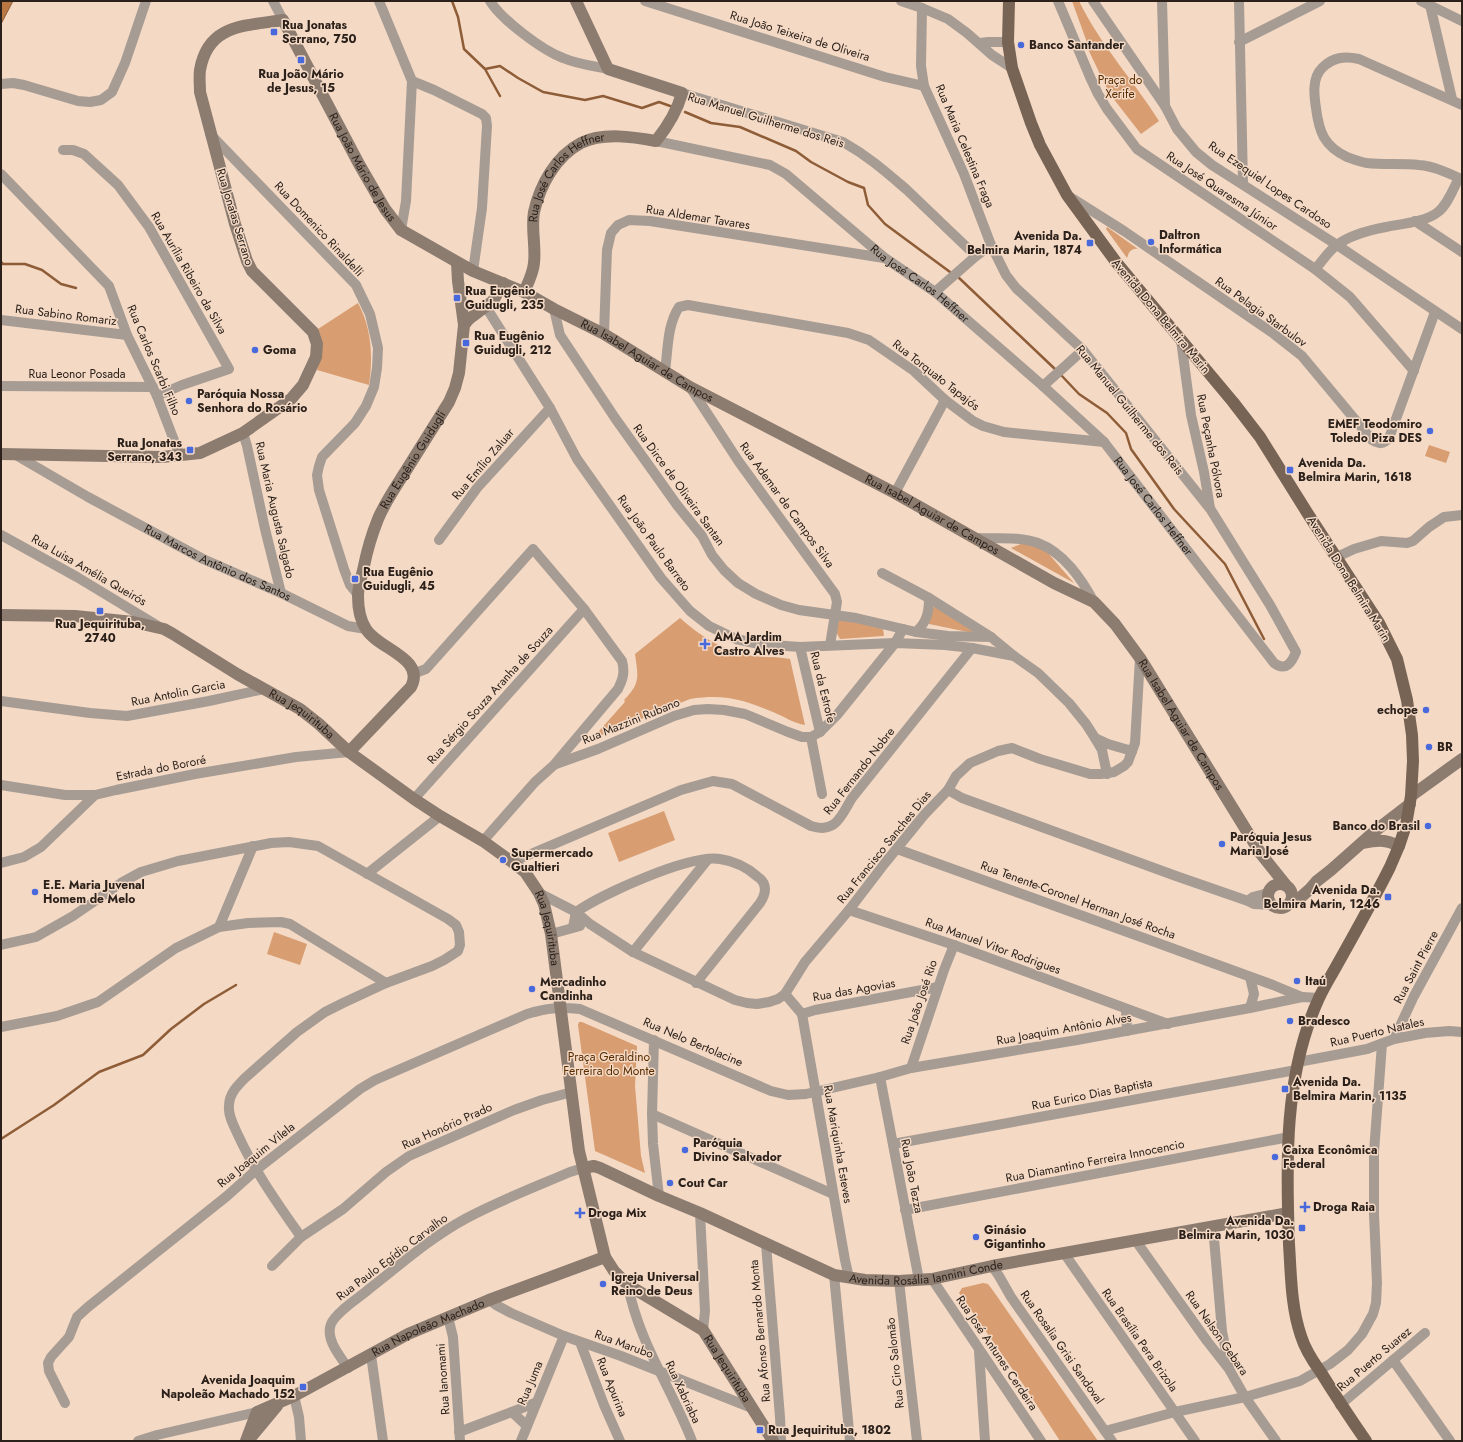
<svg xmlns="http://www.w3.org/2000/svg" width="1463" height="1442" font-family="Jost,sans-serif">
	<rect width="100%" height="100%" fill="#f4d9c5"/>
	<path fill="#d89d70" d="M1072,1H1079C1099,43 1134,81 1159,121L1141,134L1109,93L1088,49L1089,48Z
		M1107,227L1138,249C1131,248 1129,252 1127,258L1106,229Z
		M358,303C372,329 373,357 369,385L317,370C322,353 325,345 318,329Z
		M1429,445L1450,452L1446,463L1425,456Z
		M1035,538L1074,583L1011,548Z
		M937,604L976,627L973,633L929,624C929,616 931,609 937,604Z
		M680,618C699,635 721,650 747,655C761,658 776,656 790,659L805,725C795,724 783,716 773,712C741,699 725,694 690,699L592,739L624,703L625,701L624,700C641,683 638,676 635,654Z
		M840,618L883,629L884,635L883,636L840,639L835,630Z
		M664,811L675,840L619,862L608,833Z
		M274,932L307,944L300,965L267,954Z
		M579,1022H582L637,1046L635,1086L641,1156L645,1173L595,1151L578,1025Z
		M983,1283L988,1284L994,1292L1098,1441H1060L1025,1387L959,1293L962,1288Z"/>
	<path fill="#b87743" stroke="#8e5d37" d="M1,1H13L1,24Z"/>
	<g fill="none" stroke-linecap="round" stroke-linejoin="round">
		<path stroke="#8e5d37" stroke-width="2.5" d="M452,1L458,17L464,49L485,69L500,96
			M485,69L500,66L518,78L543,92L585,100L603,96L642,108L659,102L673,107
			M685,112L711,123L740,127L796,151L811,162L848,182L864,188L868,205L885,224L950,272
			M1,262L3,264H25L42,270L61,284L76,288
			M957,276L1056,370
			M1061,375L1079,394L1107,413L1126,433L1131,449L1174,509L1225,564L1264,639
			M1,1139L54,1105L99,1072L143,1055L171,1029L204,1004L236,985"/>
		<g stroke="#a79c93" stroke-width="10">
			<path d="M273,1L283,20"/>
			<path d="M379,1L412,81L406,201L401,230"/>
			<path d="M490,1C502,20 542,50 563,58C577,64 593,66 608,69"/>
			<path d="M645,1L885,77L924,86"/>
			<path d="M901,1L922,8L948,19L967,33L992,55L1012,68"/>
			<path d="M1058,1L1090,77L1098,94L1107,109L1137,149L1315,269L1350,297L1414,371"/>
			<path d="M1093,1L1165,106L1177,129L1196,152L1212,165L1337,245L1462,329"/>
			<path d="M1162,1L1165,106"/>
			<path d="M1239,1L1243,183"/>
			<path d="M1421,1L1462,21"/>
			<path d="M1430,5L1452,99"/>
			<path d="M922,8L921,66L924,86L964,174L991,245"/>
			<path d="M1239,42L1320,1"/>
			<path d="M980,43L988,42H1008"/>
			<path d="M412,81L434,90L482,114L486,118L487,126L482,208L473,271"/>
			<path d="M1,84L13,83L24,85L78,101L90,102L101,100L112,92L125,63L146,1"/>
			<path d="M210,134L356,285L370,314L378,348L377,368L374,387L366,406L355,423L322,457L319,466L317,475L319,490L344,569L350,585L358,595"/>
			<path id="s1" d="M656,141L770,165L786,174L885,258L935,292L1043,386L1104,442L1274,663C1286,672 1292,662 1296,652L1270,605L1211,510L1083,350L1016,288L1006,275L991,245L976,256C953,234 930,212 907,190C886,172 868,156 843,142L682,93"/>
			<path d="M63,150H73L84,154L118,185L149,227L229,369L182,385L157,396"/>
			<path d="M1,174L109,286L127,335L157,396L180,456"/>
			<path d="M1070,197L1124,231L1274,334L1302,356L1372,440C1379,444 1383,445 1389,438L1435,312"/>
			<path d="M1415,221L1462,252"/>
			<path d="M1315,269C1322,262 1329,250 1337,245C1350,235 1370,230 1386,227C1401,224 1426,222 1438,212C1448,204 1453,189 1459,178C1446,172 1433,166 1419,165C1401,163 1384,165 1367,163C1360,162 1353,159 1347,157C1324,146 1319,132 1316,108C1314,95 1312,78 1322,68C1333,57 1344,56 1359,59L1462,105"/>
			<path d="M935,292L976,256"/>
			<path d="M486,307L550,408L577,459L661,578L690,611L709,626L736,639L759,644L800,647L895,643L945,645L972,648L1014,656"/>
			<path d="M554,309L560,335L615,418L677,505L702,536L712,555L724,570L738,583L756,594L781,605L799,610L856,618L916,632L948,636L991,637"/>
			<path d="M1,320L127,335"/>
			<path d="M604,334L607,250L611,233L618,225L629,220L650,221L884,258"/>
			<path d="M1181,340L1191,415L1204,472L1210,508"/>
			<path d="M665,371C668,350 667,325 679,307L688,305L848,333L869,340L914,371L945,400L973,421L983,426L1004,432L1104,442"/>
			<path d="M1,386L153,387"/>
			<path d="M1043,386L1083,350"/>
			<path d="M690,387L739,462L835,594L837,602L830,645"/>
			<path d="M243,433L247,446L265,529L281,593"/>
			<path id="s2" d="M14,454L88,497L203,559L281,593L348,626L366,629"/>
			<path d="M895,493L945,400"/>
			<path d="M1,535L77,577L158,626"/>
			<path d="M977,538C996,539 1019,536 1038,543C1064,553 1081,578 1094,602"/>
			<path d="M439,540L477,488L550,408"/>
			<path d="M1337,557L1354,549L1381,541L1407,543L1413,541L1429,527L1444,517L1462,515"/>
			<path d="M882,573L929,598L991,637L1014,656L1038,673L1069,703L1086,724L1095,738L1108,744L1132,751"/>
			<path d="M916,632C927,622 929,612 929,598"/>
			<path d="M800,647L820,732"/>
			<path d="M415,673L426,669L533,549L584,609L622,661C625,672 623,679 618,689L554,765L535,782L483,841"/>
			<path d="M1,701L90,713L127,716L209,701L264,689"/>
			<path d="M811,737L822,794"/>
			<path d="M1095,738L1102,750L1107,774"/>
			<path d="M556,764L598,749L674,716L694,710L708,709L724,710L745,714L788,732L802,737H811L820,732L837,715L895,643L903,629"/>
			<path d="M1,785L65,795H95"/>
			<path d="M948,790L962,798L1176,876L1248,901L1254,904L1273,905"/>
			<path d="M414,799L584,609"/>
			<path d="M897,849L1155,942L1273,985L1302,997"/>
			<path d="M512,862L681,790L713,781L732,784L811,826C836,834 841,816 852,798L972,648"/>
			<path d="M1,863L24,857L41,847L95,795L116,790L195,774L296,757L349,752"/>
			<path d="M367,874L440,816"/>
			<path d="M539,893L576,912L590,924L633,952L735,1000L747,1003L757,1004L769,1002L778,999L785,994L805,962L849,910L885,863L924,815L948,790L956,776L970,763L998,751L1012,748L1040,759L1090,774H1101L1114,772L1124,766L1128,762L1135,743L1140,658"/>
			<path d="M1248,901L1253,897L1268,893"/>
			<path d="M849,910L954,945L1168,1024"/>
			<path d="M219,927L253,846"/>
			<path d="M573,927L576,912C602,894 690,854 720,859C734,861 748,868 758,877C768,884 766,894 760,903L696,983"/>
			<path d="M551,934L580,926"/>
			<path d="M1,945L36,937L73,916L121,883L141,872L178,861L271,843L289,842L318,846L448,919L456,925L459,932L460,945L458,951L444,960L432,966L386,983L343,1003L325,1012L297,1032L245,1078C237,1086 229,1094 229,1106C228,1116 234,1126 238,1135C255,1172 278,1204 301,1237"/>
			<path d="M633,952L708,859"/>
			<path d="M1250,977L1254,994L1250,1008"/>
			<path d="M785,994L802,1014L815,1010L938,987"/>
			<path d="M1126,1009L1127,1031"/>
			<path d="M802,1014L845,1260L849,1278"/>
			<path d="M1,1027L57,1016L98,1002L176,948L219,927L248,923L281,922L290,924L386,983"/>
			<path d="M1394,1039L1414,996L1462,908"/>
			<path d="M654,1040L652,1114L653,1144L659,1196"/>
			<path d="M1298,1062L1367,1049L1394,1039L1425,1033L1449,1031L1462,1032"/>
			<path d="M911,1068L944,970L954,945"/>
			<path d="M880,1077L919,1280"/>
			<path d="M652,1114L833,1194"/>
			<path d="M893,1144L1296,1070"/>
			<path d="M905,1210L1289,1137"/>
			<path d="M700,1213L705,1311L703,1330"/>
			<path d="M1213,1227L1222,1331L1229,1367"/>
			<path d="M1136,1241L1207,1341L1229,1369L1245,1397L1276,1441"/>
			<path d="M766,1244L780,1417L781,1441"/>
			<path d="M1064,1253L1195,1441"/>
			<path d="M272,1266L301,1237L343,1209L386,1172L409,1156L514,1110L542,1100L572,1092"/>
			<path d="M992,1266L999,1276L1011,1297L1112,1441"/>
			<path d="M834,1275L850,1441"/>
			<path d="M932,1279L1041,1441"/>
			<path d="M899,1281L917,1441"/>
			<path d="M628,1285C638,1341 672,1389 692,1441"/>
			<path d="M489,1300L496,1305L511,1313L564,1336L621,1356L752,1408"/>
			<path d="M448,1317L453,1337L460,1441"/>
			<path d="M580,1342L604,1405L620,1441"/>
			<path d="M979,1351L985,1441"/>
			<path d="M371,1355L383,1441"/>
			<path d="M1393,1360L1450,1441"/>
			<path d="M348,1368C340,1356 325,1339 331,1324C336,1312 359,1298 369,1289C400,1265 430,1238 465,1219C498,1201 535,1187 570,1172L583,1168"/>
			<path d="M294,1396L299,1417L301,1441"/>
			<path d="M65,1403L49,1371L48,1363L51,1357L69,1337L77,1317L88,1307L227,1196L256,1170L360,1089L375,1080L527,1014C547,1008 559,1007 580,1009L771,1091L788,1095L806,1094L880,1077L911,1068L1077,1040L1250,1008L1302,997L1319,998"/>
			<path d="M1340,1405L1425,1333"/>
			<path d="M512,1412L527,1426"/>
			<path d="M1105,1431L1175,1412L1245,1397L1300,1381L1330,1364L1348,1350L1362,1334L1373,1314L1376,1303L1377,1283L1374,1214V1152L1382,1044"/>
			<path d="M459,1432L535,1403"/>
			<path d="M138,1441L157,1435L257,1412"/>
			<path d="M521,1441C535,1406 550,1371 564,1336"/>
		</g>
		<g stroke="#8c7b6f" stroke-width="12">
			<path id="s3" d="M524,292C528,283 533,274 534,263C536,246 531,228 534,212C540,185 556,156 581,143C603,132 634,137 656,141C668,126 677,112 682,93L608,69L576,1"/>
			<path d="M464,325L469,319L493,301L503,283"/>
			<path id="s4" d="M1,454L162,457L200,453L243,433L291,399L303,385L316,357L317,344L313,332L252,271L247,261L235,224L200,92C200,85 199,77 200,70C208,24 245,26 283,20L359,164L385,209L401,230L473,271L524,292L554,309L604,334L690,387L895,493L1054,583L1094,602L1115,624L1140,658L1261,854L1285,884"/>
			<path id="s5" d="M1,615L75,616L133,622L164,629L173,634L237,674L300,709L319,724L349,752L414,799L440,816L483,841L512,862L525,872L539,893L544,904L551,934L579,1151L605,1257L614,1271L628,1285L703,1330L773,1441"/>
			<path id="s6" d="M349,752L411,687C426,658 378,649 366,629C360,620 358,606 358,596C358,586 362,576 364,566C367,551 372,534 378,519C385,502 397,485 407,469C421,447 435,424 449,402L455,388L459,373L464,325L458,281L457,263"/>
			<path d="M1411,796L1462,759"/>
			<path d="M1362,843C1378,840 1385,839 1399,846"/>
			<circle cx="1280" cy="896" r="12"/>
			<path d="M1291,902L1301,897L1310,889L1317,881L1331,870L1375,831L1410,804"/>
			<path id="s7" d="M583,1168L594,1166L600,1168L659,1196L700,1213L834,1275L865,1280L899,1281L932,1279L992,1266L1288,1213"/>
			<path d="M252,1436L277,1406"/>
			<path id="s8" d="M246,1441L257,1412L294,1396L408,1334L489,1300L605,1257"/>
		</g>
		<path stroke="#786455" stroke-width="12" d="M1009,1L1008,42L1012,68L1031,123L1040,145L1067,195L1116,262L1233,402L1260,437L1308,514L1379,623L1397,659L1407,700L1412,735L1413,761L1411,796L1406,825L1399,846L1390,867C1373,901 1355,933 1337,965C1331,976 1324,987 1319,998C1284,1074 1286,1162 1289,1244C1291,1275 1291,1307 1301,1336C1305,1349 1312,1360 1320,1371C1335,1395 1350,1418 1366,1441"/>
	</g>
	<g fill="#4869dc" stroke="#f4d9c5" stroke-width="1.5">
		<rect x="270" y="28" width="8" height="8" rx="2"/>
		<circle cx="1021" cy="45" r="4"/>
		<rect x="297" y="56" width="8" height="8" rx="2"/>
		<circle cx="1151" cy="242" r="4"/>
		<rect x="1086" y="239" width="8" height="8" rx="2"/>
		<rect x="453" y="294" width="8" height="8" rx="2"/>
		<rect x="462" y="339" width="8" height="8" rx="2"/>
		<circle cx="255" cy="350" r="4"/>
		<circle cx="189" cy="401" r="4"/>
		<circle cx="1430" cy="431" r="4"/>
		<rect x="186" y="446" width="8" height="8" rx="2"/>
		<rect x="1286" y="466" width="8" height="8" rx="2"/>
		<rect x="351" y="575" width="8" height="8" rx="2"/>
		<rect x="96" y="607" width="8" height="8" rx="2"/>
		<path d="M703 638h4v4h4v4h-4v4h-4v-4h-4v-4h4z"/>
		<circle cx="1426" cy="710" r="4"/>
		<circle cx="1429" cy="747" r="4"/>
		<circle cx="1428" cy="826" r="4"/>
		<circle cx="1222" cy="844" r="4"/>
		<circle cx="503" cy="860" r="4"/>
		<circle cx="35" cy="892" r="4"/>
		<rect x="1384" y="893" width="8" height="8" rx="2"/>
		<circle cx="1297" cy="981" r="4"/>
		<circle cx="532" cy="989" r="4"/>
		<circle cx="1290" cy="1021" r="4"/>
		<rect x="1281" y="1085" width="8" height="8" rx="2"/>
		<circle cx="685" cy="1150" r="4"/>
		<circle cx="1275" cy="1157" r="4"/>
		<circle cx="670" cy="1183" r="4"/>
		<path d="M1303 1201h4v4h4v4h-4v4h-4v-4h-4v-4h4z"/>
		<path d="M578 1207h4v4h4v4h-4v4h-4v-4h-4v-4h4z"/>
		<rect x="1298" y="1224" width="8" height="8" rx="2"/>
		<circle cx="976" cy="1237" r="4"/>
		<circle cx="603" cy="1284" r="4"/>
		<rect x="299" y="1383" width="8" height="8" rx="2"/>
		<rect x="756" y="1426" width="8" height="8" rx="2"/>
	</g>
	<g text-anchor="middle" dominant-baseline="central" stroke-width="3" stroke-linejoin="round" paint-order="stroke">
		<g font-size="12" font-weight="bold" fill="#2b211a" stroke="#f4d9c5" text-anchor="start">
			<text x="282" y="25">Rua Jonatas<tspan x="282" dy="14">Serrano, 750</tspan></text>
			<text x="1029" y="45">Banco Santander</text>
			<text x="301" y="74" text-anchor="middle">Rua João Mário<tspan x="301" dy="14">de Jesus, 15</tspan></text>
			<text x="1159" y="235">Daltron<tspan x="1159" dy="14">Informática</tspan></text>
			<text x="1082" y="236" text-anchor="end">Avenida Da.<tspan x="1082" dy="14">Belmira Marin, 1874</tspan></text>
			<text x="465" y="291">Rua Eugênio<tspan x="465" dy="14">Guidugli, 235</tspan></text>
			<text x="474" y="336">Rua Eugênio<tspan x="474" dy="14">Guidugli, 212</tspan></text>
			<text x="263" y="350">Goma</text>
			<text x="197" y="394">Paróquia Nossa<tspan x="197" dy="14">Senhora do Rosário</tspan></text>
			<text x="1422" y="424" text-anchor="end">EMEF Teodomiro<tspan x="1422" dy="14">Toledo Piza DES</tspan></text>
			<text x="182" y="443" text-anchor="end">Rua Jonatas<tspan x="182" dy="14">Serrano, 343</tspan></text>
			<text x="1298" y="463">Avenida Da.<tspan x="1298" dy="14">Belmira Marin, 1618</tspan></text>
			<text x="363" y="572">Rua Eugênio<tspan x="363" dy="14">Guidugli, 45</tspan></text>
			<text x="100" y="624" text-anchor="middle">Rua Jequirituba,<tspan x="100" dy="14">2740</tspan></text>
			<text x="714" y="637">AMA Jardim<tspan x="714" dy="14">Castro Alves</tspan></text>
			<text x="1418" y="710" text-anchor="end">echope</text>
			<text x="1437" y="747">BR</text>
			<text x="1420" y="826" text-anchor="end">Banco do Brasil</text>
			<text x="1230" y="837">Paróquia Jesus<tspan x="1230" dy="14">Maria José</tspan></text>
			<text x="511" y="853">Supermercado<tspan x="511" dy="14">Gualtieri</tspan></text>
			<text x="43" y="885">E.E. Maria Juvenal<tspan x="43" dy="14">Homem de Melo</tspan></text>
			<text x="1380" y="890" text-anchor="end">Avenida Da.<tspan x="1380" dy="14">Belmira Marin, 1246</tspan></text>
			<text x="1305" y="981">Itaú</text>
			<text x="540" y="982">Mercadinho<tspan x="540" dy="14">Candinha</tspan></text>
			<text x="1298" y="1021">Bradesco</text>
			<text x="1293" y="1082">Avenida Da.<tspan x="1293" dy="14">Belmira Marin, 1135</tspan></text>
			<text x="693" y="1143">Paróquia<tspan x="693" dy="14">Divino Salvador</tspan></text>
			<text x="1283" y="1150">Caixa Econômica<tspan x="1283" dy="14">Federal</tspan></text>
			<text x="678" y="1183">Cout Car</text>
			<text x="1313" y="1207">Droga Raia</text>
			<text x="588" y="1213">Droga Mix</text>
			<text x="1294" y="1221" text-anchor="end">Avenida Da.<tspan x="1294" dy="14">Belmira Marin, 1030</tspan></text>
			<text x="984" y="1230">Ginásio<tspan x="984" dy="14">Gigantinho</tspan></text>
			<text x="611" y="1277">Igreja Universal<tspan x="611" dy="14">Reino de Deus</tspan></text>
			<text x="295" y="1380" text-anchor="end">Avenida Joaquim<tspan x="295" dy="14">Napoleão Machado 152</tspan></text>
			<text x="768" y="1430">Rua Jequirituba, 1802</text>
		</g>
		<g font-size="12" fill="#2b211a" stroke="#f4d9c5">
			<text transform="translate(800 36) rotate(17)">Rua João Teixeira de Oliveira</text>
			<text transform="translate(766 120) rotate(17)">Rua Manuel Guilherme dos Reis</text>
			<text transform="translate(965 146) rotate(67)">Rua Maria Celestina Fraga</text>
			<text stroke="none"><textPath href="#s4" startOffset="949">Rua João Mário de Jesus</textPath></text>
			<text stroke="none"><textPath href="#s3" startOffset="132">Rua José Carlos Heffner</textPath></text>
			<text transform="translate(1270 185) rotate(34)">Rua Ezequiel Lopes Cardoso</text>
			<text transform="translate(1222 191) rotate(34)">Rua José Quaresma Júnior</text>
			<text transform="translate(235 217) rotate(73)">Rua Jonatas Serrano</text>
			<text transform="translate(698 217) rotate(9)">Rua Aldemar Tavares</text>
			<text transform="translate(319 229) rotate(47)">Rua Domenico Rinaldelli</text>
			<text transform="translate(189 273) rotate(60)">Rua Aurília Ribeiro da Silva</text>
			<text stroke="none"><textPath href="#s1" startOffset="308">Rua José Carlos Heffner</textPath></text>
			<text transform="translate(1261 312) rotate(36)">Rua Pelagia Starbulov</text>
			<text transform="translate(66 315) rotate(7)">Rua Sabino Romariz</text>
			<text transform="translate(1161 316) rotate(50)">Avenida Dona Belmira Marin</text>
			<text transform="translate(154 360) rotate(67)">Rua Carlos Scarbi Filho</text>
			<text stroke="none"><textPath href="#s4" startOffset="1302">Rua Isabel Aguiar de Campos</textPath></text>
			<text x="77" y="374">Rua Leonor Posada</text>
			<text transform="translate(936 375) rotate(38)">Rua Torquato Tapajós</text>
			<text transform="translate(1130 410) rotate(51)">Rua Manuel Guilherme dos Reis</text>
			<text transform="translate(1211 446) rotate(79)">Rua Peçanha Pólvora</text>
			<text stroke="none"><textPath href="#s6" startOffset="353">Rua Eugênio Guidugli</textPath></text>
			<text transform="translate(483 464) rotate(-50)">Rua Emílio Zaluar</text>
			<text transform="translate(679 485) rotate(54)">Rua Dirce de Oliveira Santan</text>
			<text transform="translate(787 505) rotate(54)">Rua Ademar de Campos Silva</text>
			<text stroke="none"><textPath href="#s1" startOffset="632">Rua José Carlos Heffner</textPath></text>
			<text transform="translate(275 510) rotate(77)">Rua Maria Augusta Salgado</text>
			<text stroke="none"><textPath href="#s4" startOffset="1626">Rua Isabel Aguiar de Campos</textPath></text>
			<text transform="translate(654 543) rotate(54)">Rua João Paulo Barreto</text>
			<text stroke="none"><textPath href="#s2" startOffset="231">Rua Marcos Antônio dos Santos</textPath></text>
			<text transform="translate(89 570) rotate(30)">Rua Luisa Amélia Queirós</text>
			<text transform="translate(1349 579) rotate(58)">Avenida Dona Belmira Marin</text>
			<text transform="translate(823 687) rotate(76)">Rua da Estrofe</text>
			<text transform="translate(178 693) rotate(-11)">Rua Antolin Garcia</text>
			<text transform="translate(490 695) rotate(-48)">Rua Sérgio Souza Aranha de Souza</text>
			<text stroke="none"><textPath href="#s5" startOffset="326">Rua Jequirituba</textPath></text>
			<text transform="translate(631 721) rotate(-22)">Rua Mazzini Rubano</text>
			<text stroke="none"><textPath href="#s4" startOffset="1961">Rua Isabel Aguiar de Campos</textPath></text>
			<text transform="translate(161 768) rotate(-11)">Estrada do Bororé</text>
			<text transform="translate(859 771) rotate(-52)">Rua Fernando Nobre</text>
			<text transform="translate(884 847) rotate(-51)">Rua Francisco Sanches Dias</text>
			<text transform="translate(1078 900) rotate(20)">Rua Tenente-Coronel Herman José Rocha</text>
			<text stroke="none"><textPath href="#s5" startOffset="662">Rua Jequirituba</textPath></text>
			<text transform="translate(993 946) rotate(20)">Rua Manuel Vitor Rodrigues</text>
			<text transform="translate(1416 967) rotate(-62)">Rua Saint Pierre</text>
			<text transform="translate(854 990) rotate(-10)">Rua das Agovias</text>
			<text transform="translate(919 1002) rotate(-71)">Rua João José Rio</text>
			<text transform="translate(1064 1029) rotate(-10)">Rua Joaquim Antônio Alves</text>
			<text transform="translate(1377 1032) rotate(-13)">Rua Puerto Natales</text>
			<text transform="translate(693 1042) rotate(23)">Rua Nelo Bertolacine</text>
			<text transform="translate(1092 1094) rotate(-11)">Rua Eurico Dias Baptista</text>
			<text transform="translate(447 1126) rotate(-24)">Rua Honório Prado</text>
			<text transform="translate(838 1144) rotate(80)">Rua Mariquinha Esteves</text>
			<text transform="translate(256 1155) rotate(-39)">Rua Joaquim Vilela</text>
			<text transform="translate(1095 1161) rotate(-11)">Rua Diamantino Ferreira Innocencio</text>
			<text transform="translate(912 1176) rotate(79)">Rua João Tezza</text>
			<text transform="translate(392 1257) rotate(-37)">Rua Paulo Egídio Carvalho</text>
			<text stroke="none"><textPath href="#s7" startOffset="368">Avenida Rosália Iannini Conde</textPath></text>
			<text stroke="none"><textPath href="#s8" startOffset="222">Rua Napoleão Machado</textPath></text>
			<text transform="translate(760 1331) rotate(-95)">Rua Afonso Bernardo Monta</text>
			<text transform="translate(1217 1333) rotate(55)">Rua Nelson Gebara</text>
			<text transform="translate(1140 1340) rotate(55)">Rua Brasília Pera Brizola</text>
			<text transform="translate(624 1344) rotate(20)">Rua Marubo</text>
			<text transform="translate(1062 1347) rotate(55)">Rua Rosalia Grisi Sandoval</text>
			<text transform="translate(997 1353) rotate(56)">Rua José Antunes Cerdeira</text>
			<text transform="translate(1374 1359) rotate(-40)">Rua Puerto Suarez</text>
			<text transform="translate(895 1363) rotate(-96)">Rua Ciro Salomão</text>
			<text stroke="none"><textPath href="#s5" startOffset="1166">Rua Jequirituba</textPath></text>
			<text transform="translate(443 1379) rotate(-94)">Rua Ianomami</text>
			<text transform="translate(530 1383) rotate(-67)">Rua Juma</text>
			<text transform="translate(612 1387) rotate(68)">Rua Apurina</text>
			<text transform="translate(683 1392) rotate(65)">Rua Xabriaba</text>
		</g>
		<g font-size="12" fill="#582d01" stroke="#f4d9c5">
			<text x="1120" y="80">Praça do<tspan x="1120" dy="14">Xerife</tspan></text>
			<text x="609" y="1057">Praça Geraldino<tspan x="609" dy="14">Ferreira do Monte</tspan></text>
		</g>
	</g>
	<rect width="1463" height="1442" fill="none" stroke="#2b211a" stroke-width="4"/>
</svg>
